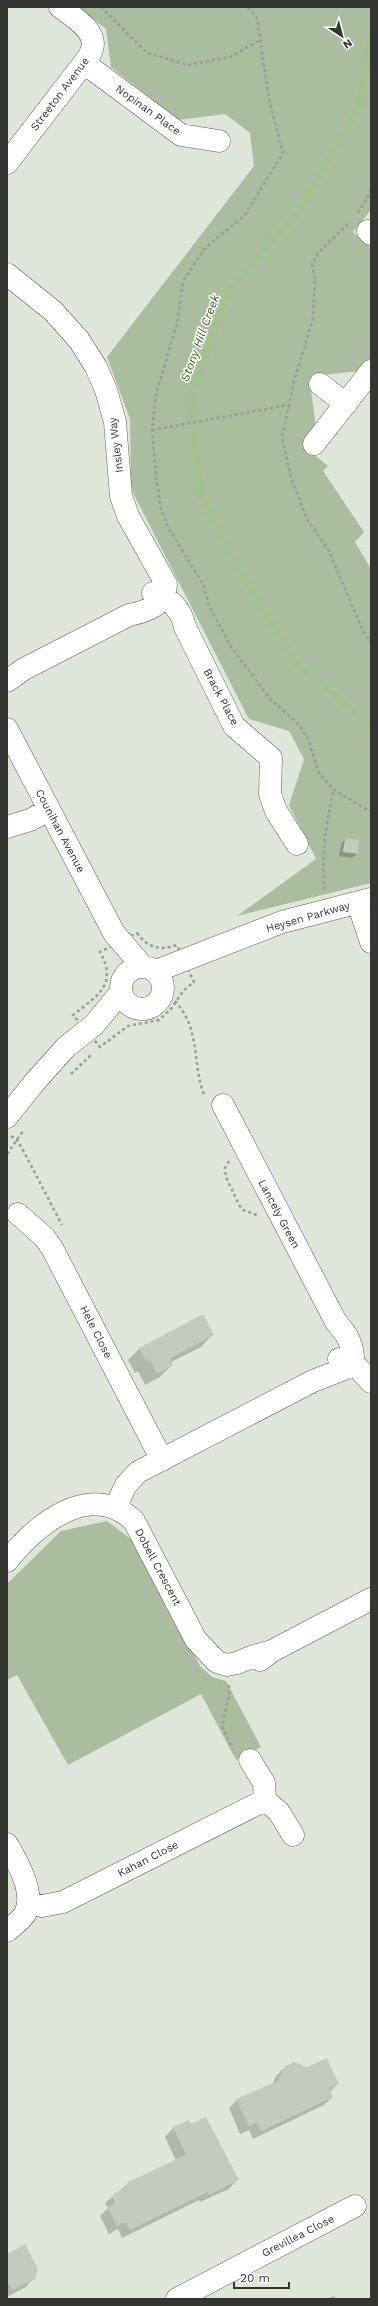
<svg xmlns="http://www.w3.org/2000/svg" width="378" height="2306" font-family="'Work Sans',sans-serif">
	<rect width="100%" height="100%" fill="#dde6d8"/>
	<path fill="#aabd9f" d="M77,7H371V210L353,232L371,248V357L360,371L323,375L311,390L316,428L302,445L328,466L323,471L364,532L355,542L371,569V883L237,916L316,859L289,805L304,759L289,731L249,719L131,489L130,419L107,357L254,166L250,133L225,114L178,120L111,67L106,29Z
		M107,1521L136,1543L200,1666L212,1677L226,1681L261,1747L236,1760L201,1694L68,1765L17,1675L7,1680V1584L61,1531Z"/>
	<path fill="#0003" fill-rule="evenodd" d="M345,839L357,854L352,858L339,856L341,844Z
		M212,1335L201,1347L171,1362L172,1365L160,1377L145,1385L138,1371L135,1373L128,1360L140,1348Z
		M285,2067L338,2083L330,2092L332,2097L324,2105L253,2139L249,2130L240,2134L229,2108L237,2100L272,2085L276,2076Z
		M188,2121L237,2180L229,2189L200,2202L199,2200L122,2238L118,2229L109,2234L100,2216L108,2208L105,2203L129,2183L176,2161L165,2137L173,2128ZM113,2196H115L120,2206L118,2207Z
		M7,2255L34,2278L26,2287L7,2297Z
		M334,2296L336,2299H327Z"/>
	<g fill="none" stroke-linecap="round" stroke-linejoin="round">
		<path stroke="#a1c18d" stroke-width="5.5" d="M371,35L360,104L301,209L230,288L191,395L200,495L243,577L296,663L371,726"/>
	</g>
	<path fill="#c3cbbd" d="M345,838L359,840L358,854L343,852Z
		M203,1314L214,1335L170,1358L173,1365L157,1374L150,1360L147,1362L139,1348Z
		M327,2058L339,2084L329,2088L333,2097L261,2131L257,2122L249,2126L236,2099L278,2081L285,2066L294,2062L307,2067Z
		M206,2117L239,2180L209,2195L208,2192L130,2230L126,2222L117,2226L108,2207L117,2202L113,2194L127,2187L128,2182L186,2155L173,2127L189,2120L191,2124Z
		M25,2244L38,2269L35,2279L12,2290L7,2281V2254Z"/>
	<g fill="none" stroke-linecap="round" stroke-linejoin="round">
		<g stroke="#5b6256" stroke-width="23">
			<path id="minor" d="M84,63L181,135L219,141
				M7,163L84,63C87,59 91,54 92,49C98,31 72,16 60,7
				M368,231L371,234
				M7,274L53,311L79,340L96,367L106,390L115,422L121,496L128,516L166,584C164,606 148,611 129,615L24,669L7,681
				M320,384L346,404
				M314,444L371,371
				M153,593C170,598 181,609 185,627L234,726L271,758L270,794L276,811L297,844
				M7,729L114,933L143,967
				M7,827L30,820L49,810
				M358,903L371,942
				M121 988a21 21 0 1 1 42 0a21 21 0 1 1-42 0Z
				M156,971L282,922L371,899
				M7,1117L33,1084L66,1047L94,1025L121,992
				M18,1214L44,1237L52,1248L162,1460
				M339,1359L358,1368L371,1382
				M115,1508L126,1485L138,1472L313,1381L344,1369L353,1357C352,1342 346,1333 336,1322L223,1105
				M7,1561C36,1525 90,1479 134,1521L196,1640L217,1662L227,1665L237,1663L254,1656L272,1651
				M260,1660L272,1651L371,1599
				M250,1760L264,1783L265,1800L279,1812L293,1835
				M7,1844C17,1862 36,1892 25,1914C21,1920 13,1926 7,1931
				M28,1903L42,1906L63,1902L265,1800
				M177,2299L355,2206"/>
		</g>
		<path stroke="#979e93" stroke-width="2.5" stroke-dasharray="3 3" stroke-linecap="butt" d="M101,7L147,53L188,65L230,57L260,40
			M248,7L257,18L269,99L283,153L244,216L206,247L183,281L177,324L156,394L152,430L157,484L161,509L169,529L203,584L209,606L232,648L271,700L297,723L308,738L319,773L334,790L371,812
			M358,213L371,191
			M348,224L318,253L312,264L315,279L313,319L294,381L282,438L291,478L307,519L329,551L363,631L371,642
			M152,430L288,405
			M324,890C322,854 325,826 334,790
			M137,933C148,948 160,951 177,945L194,982L183,991L171,1009L159,1020L128,1026L100,1047L73,1015C98,995 118,985 100,952Z
			M175,1001C202,1031 191,1064 205,1097
			M71,1074L91,1055
			M11,1136L17,1140L23,1150L62,1225
			M7,1154L23,1131
			M229,1161L225,1168L226,1177L239,1205L243,1210L257,1215
			M229,1685V1695L222,1726L233,1749"/>
		<use href="#minor" stroke="#fff" stroke-width="22"/>
	</g>
	<g text-anchor="middle" dominant-baseline="central" stroke-width="3" stroke-linejoin="round" paint-order="stroke">
		<g font-size="11" fill="#323530" stroke="#fff">
			<text transform="translate(60 94) rotate(-53)">Streeton Avenue</text>
			<text transform="translate(148 110) rotate(36)">Nopinan Place</text>
			<text transform="translate(116 445) rotate(-97)">Insley Way</text>
			<text transform="translate(221 697) rotate(62)">Brack Place</text>
			<text transform="translate(60 831) rotate(62)">Counihan Avenue</text>
			<text transform="translate(308 917) rotate(-16)">Heysen Parkway</text>
			<text transform="translate(279 1214) rotate(62)">Lancely Green</text>
			<text transform="translate(96 1332) rotate(63)">Hele Close</text>
			<text transform="translate(158 1567) rotate(62)">Dobell Crescent</text>
			<text transform="translate(148 1859) rotate(-27)">Kahan Close</text>
			<text transform="translate(298 2236) rotate(-27)">Grevillea Close</text>
		</g>
		<g font-size="12" font-style="italic" fill="#3c631c" stroke="#fff">
			<text transform="translate(200 338) rotate(-70)">Stony Hill Creek</text>
		</g>
	</g>
	<rect width="378" height="2306" fill="none" stroke="#323530" stroke-width="16"/>
	<g transform="translate(342 36) rotate(144)" stroke="#ffffff" stroke-width="3" paint-order="stroke">
	<path d="M0-3L7 15L0 10L-7 15Z" fill="#323530"/>
	<text y="-6" font-size="11" font-weight="bold" text-anchor="middle" fill="#323530">N</text>
	</g>
	<path d="M234 2282v6h55v-6" fill="none" stroke="#323530" stroke-width="2"/>
	<text x="240" y="2282" font-size="12" fill="#323530" stroke="#ffffff" stroke-width="3" paint-order="stroke">20 m</text>
</svg>
